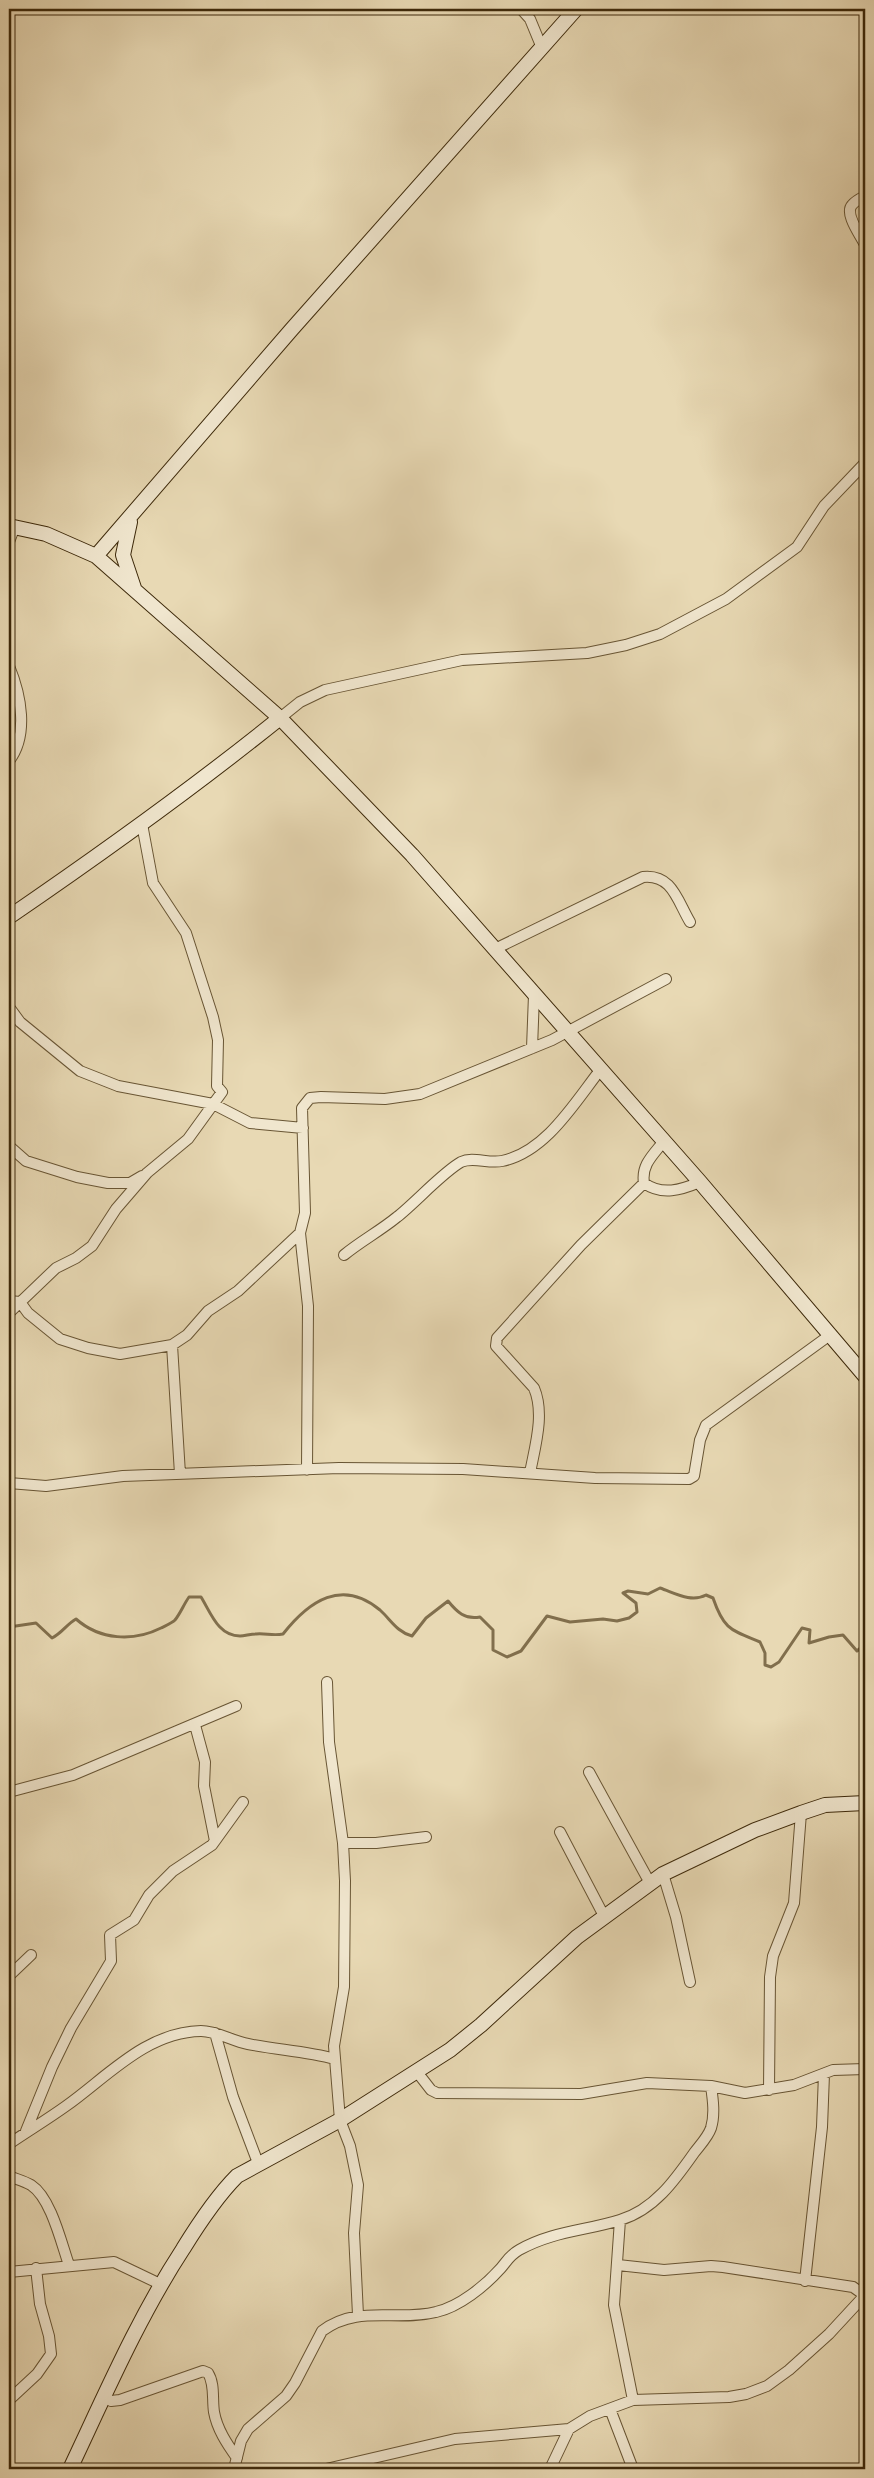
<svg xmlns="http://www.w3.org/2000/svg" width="874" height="2478" font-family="'Libre Bodoni',serif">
	<rect width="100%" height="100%" fill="#e8d9b4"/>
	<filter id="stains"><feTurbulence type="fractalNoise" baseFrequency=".004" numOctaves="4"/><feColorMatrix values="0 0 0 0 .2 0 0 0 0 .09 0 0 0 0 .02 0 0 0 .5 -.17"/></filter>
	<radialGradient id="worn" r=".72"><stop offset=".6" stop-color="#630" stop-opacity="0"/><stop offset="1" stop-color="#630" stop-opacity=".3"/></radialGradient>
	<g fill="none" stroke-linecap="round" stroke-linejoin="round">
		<path stroke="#816f4d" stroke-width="3" d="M9,1627L36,1623L52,1638C62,1633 67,1624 76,1619C100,1640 133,1642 161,1628C165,1626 172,1623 175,1620C180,1614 184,1604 189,1597H201C211,1613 218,1636 240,1636C245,1636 250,1634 256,1634C265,1633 273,1636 283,1634C309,1601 342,1578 380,1610C391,1620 397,1632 412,1636L426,1618L448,1601C457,1612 465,1620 480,1617L493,1630V1650L507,1657L521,1651L547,1616L570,1622L603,1619L617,1621L629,1618L637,1612L636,1603L623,1593L628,1591L648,1594L660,1588C675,1593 691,1603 706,1595L713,1598C724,1630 731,1630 760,1642L765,1653V1665L771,1667L779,1662L802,1628L810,1630L809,1643L829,1637L843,1635L857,1651L865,1644"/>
		<g stroke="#685534" stroke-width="12">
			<path id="street" d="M521,9L530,19L542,48
				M865,196C861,198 855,201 852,205C844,214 861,236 865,245
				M9,542L15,526
				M9,666C21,695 29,735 9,761
				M280,718L300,702L325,690L462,660L587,653L626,645L660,634L726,599L797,547L824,506L865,463
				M495,949L643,877C672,874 677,900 690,922
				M9,1007L20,1022L80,1071L118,1086L213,1104L250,1123L303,1128
				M532,1048L534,995
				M664,1141C653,1155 641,1165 644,1183C662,1196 681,1190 700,1182
				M9,1146L26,1161L77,1177L108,1183H130L142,1176
				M344,1255C361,1241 380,1231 397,1217C415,1203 443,1172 461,1162C473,1156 488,1164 502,1161C546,1152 575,1102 601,1069
				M9,1301L20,1302L28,1313L60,1339L88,1348L120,1354L172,1345L187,1335L208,1311L238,1291L300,1233
				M9,1313L56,1268L76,1258L92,1246L116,1209L147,1173L188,1139L222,1092L217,1086L218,1040L213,1017L186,933L153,883L142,824
				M172,1345L180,1474
				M307,1470L308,1306L300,1233L305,1213L302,1108L310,1098L321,1097L385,1099L420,1094L552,1040L666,979
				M530,1473C535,1446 545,1414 534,1388L496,1346L497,1338L581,1245L644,1183
				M9,1483L46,1486L123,1476L339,1468L463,1469L595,1478L689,1479L694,1476L700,1440L706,1425L830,1335
				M327,1682L329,1742L343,1843L345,1881L344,1987L334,2046L340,2120L350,2146L358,2185L354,2233L358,2315
				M195,1725L205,1762L204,1786L215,1841
				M589,1772L650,1883
				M9,1792L73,1775L236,1706
				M560,1832L604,1916
				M343,1843H376L426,1837
				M663,1874L676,1917L690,1982
				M9,1976L31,1955
				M215,2033L233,2097L258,2163
				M417,2072L431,2090L437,2093L581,2094L647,2083L711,2086L745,2093L794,2085L833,2070L865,2069
				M769,2090L770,1977L773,1956L794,1903L801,1813
				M26,2131L52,2067L71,2028L111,1961L110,1935L134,1920L149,1895L173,1871L212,1845L243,1802
				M9,2144C28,2131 48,2119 66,2106C107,2077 146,2032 201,2031C217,2031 232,2041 248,2044C277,2050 306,2051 335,2059
				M9,2176C16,2179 24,2181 31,2185C51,2198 61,2242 69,2265
				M620,2220L614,2305L633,2400
				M618,2265L664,2270L711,2266L723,2267L853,2287L860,2292L865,2300
				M9,2272L114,2262L160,2284
				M805,2281L822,2127L824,2074
				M103,2397L111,2401L120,2400L203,2371L208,2373C215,2384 212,2399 214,2412C217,2429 227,2444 237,2458
				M9,2400L37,2374L51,2354L49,2336L40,2304L36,2268
				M610,2409L633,2469
				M234,2469L241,2441L248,2429L286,2396L295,2383L322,2331C358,2304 396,2322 436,2312C459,2307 485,2286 501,2268C507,2261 510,2255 519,2250C553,2231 585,2231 620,2220C654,2210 675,2180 694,2153C700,2145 708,2137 711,2128C715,2115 713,2100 711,2086
				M326,2469L455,2439L569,2429
				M550,2469L569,2429L590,2416L633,2400L729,2397L746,2394L767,2386L789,2370L829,2334L865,2295"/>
		</g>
		<g stroke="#3d290a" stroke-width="16">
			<path id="secondary" d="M130,522L123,555L134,588
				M9,526L46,534L96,556L280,718L412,855L700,1182L865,1376
				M96,556L292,329L576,9
				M9,917C101,854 192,789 280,718
				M70,2469C105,2395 138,2318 183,2249C199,2223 216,2197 237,2176L340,2120L450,2050L481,2025L577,1937L663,1874L755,1830L801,1813L825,1805L865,1803"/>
		</g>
		<use href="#street" stroke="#f0e6ce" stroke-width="10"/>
		<use href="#secondary" stroke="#f0e6ce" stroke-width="14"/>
	</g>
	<rect width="874" height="2478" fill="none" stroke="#e8d9b4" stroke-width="30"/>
	<rect x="10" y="10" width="854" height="2458" fill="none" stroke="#3d290a" stroke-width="2.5"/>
	<rect x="15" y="15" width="844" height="2448" fill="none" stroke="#3d290a"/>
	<rect width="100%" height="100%" filter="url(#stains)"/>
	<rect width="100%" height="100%" fill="url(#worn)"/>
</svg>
